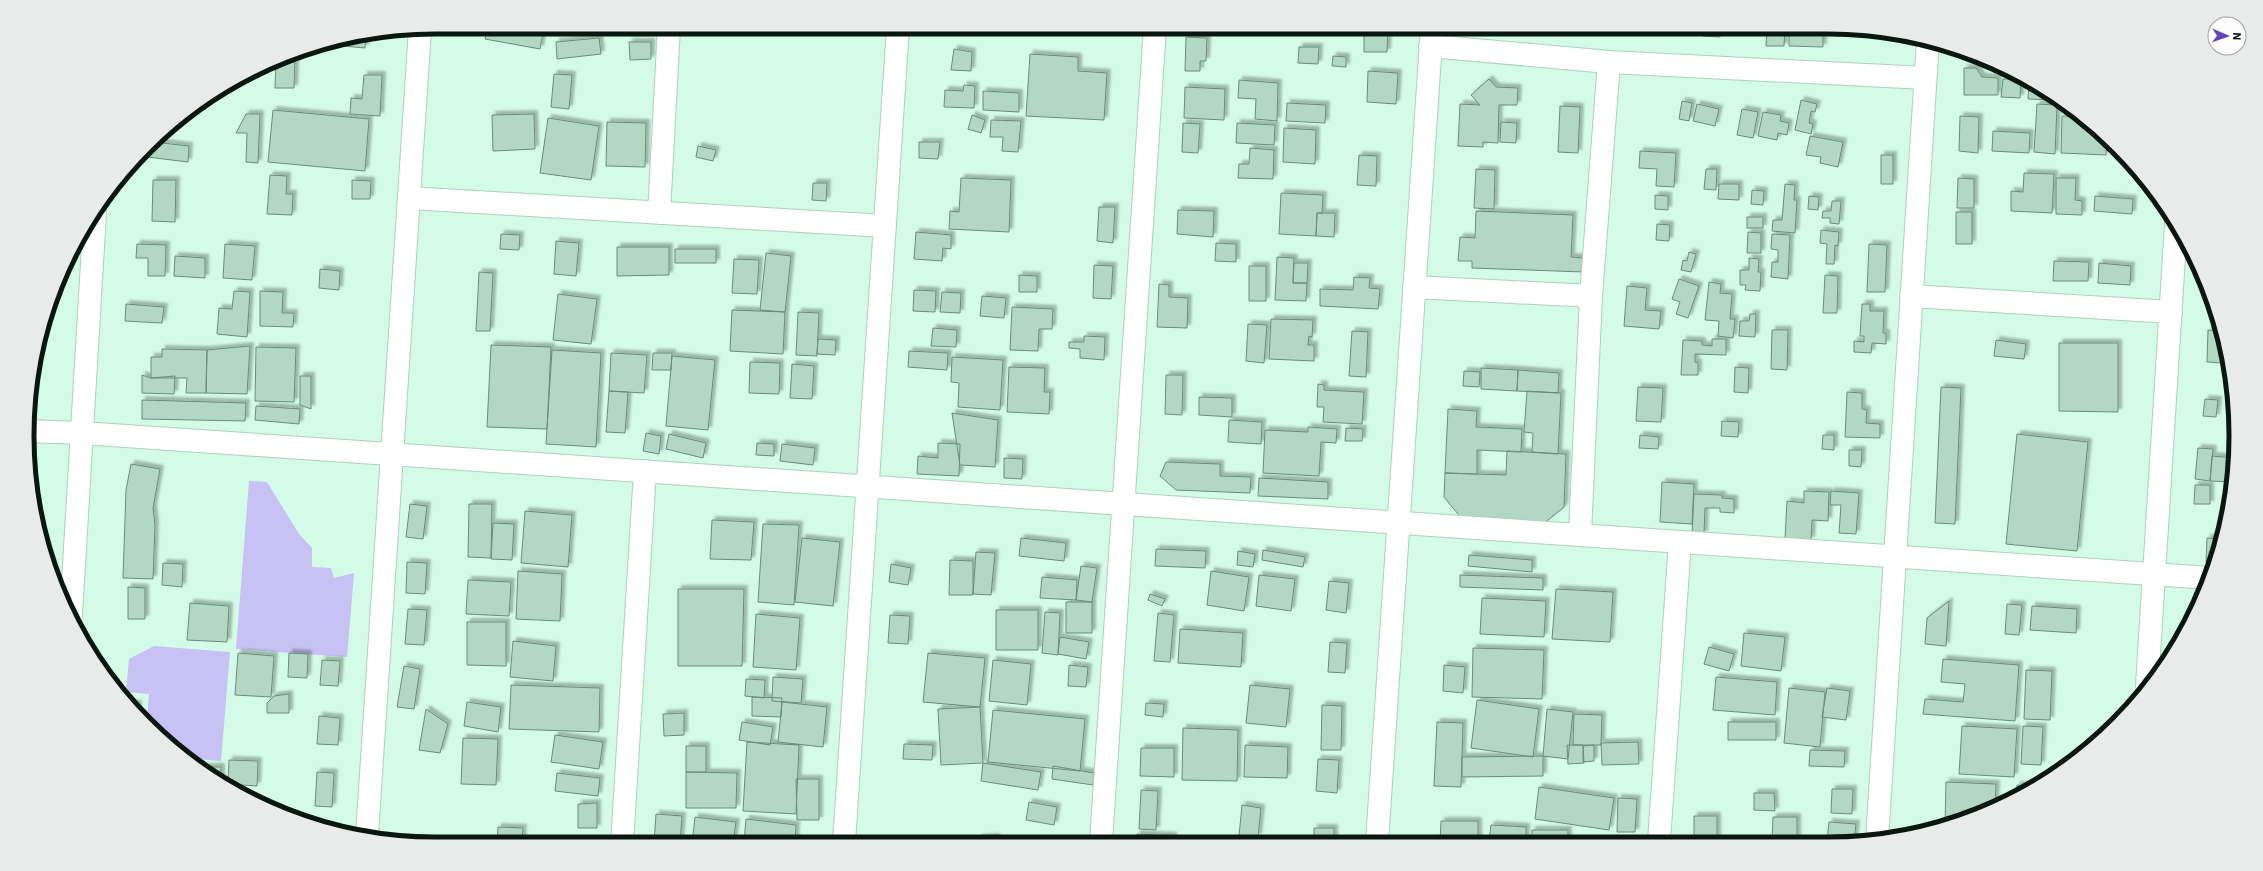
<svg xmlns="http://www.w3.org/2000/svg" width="2263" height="871" font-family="'IBM Plex Sans',sans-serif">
	<defs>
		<filter id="shadow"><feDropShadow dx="3.5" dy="-3.5" stdDeviation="1" flood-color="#0004"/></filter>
	</defs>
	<rect width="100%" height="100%" fill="#d4fbe7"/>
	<path fill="#c7c1f4" d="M249,481L267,482L299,534L312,548V567L331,568L334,578L354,573L347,657L236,649Z
		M154,646L230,652L221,761L186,758L147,722L149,694L126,692L129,659Z"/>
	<path fill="#b2d8c4" stroke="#698c7a" filter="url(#shadow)" d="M488,27H544L540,49L485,39Z
		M558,27H596V30Z
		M1371,27H1388L1387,52H1364V33H1370Z
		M1578,27H1603V34L1577,33Z
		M1703,27H1720V37L1703,36Z
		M1728,27H1738V33H1727Z
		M1767,27H1785L1784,46H1766Z
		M1789,27L1823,29V47L1789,46Z
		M366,34L365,48L320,44L356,35Z
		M1186,37L1207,38L1206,61H1200V71H1185Z
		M599,38L601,54L557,59L556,42Z
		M629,42H651V59L630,60Z
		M1299,47H1319L1318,64L1298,63Z
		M954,49L972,52L971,71L951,70Z
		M1030,54L1078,57V71L1107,73L1104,120L1026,116Z
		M1333,56L1346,57V67L1332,66Z
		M286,57L295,58L294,88H275L276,61Z
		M1964,68H1976L1982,77L1998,78V95H1964Z
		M1368,71L1398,73L1396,104L1367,102Z
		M554,74L572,75L569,109L551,107Z
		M364,75H382L380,116L350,114L351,98L362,99Z
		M1489,79L1496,87L1518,88L1517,105H1499L1498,143L1483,142V147L1458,146L1460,104L1480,105L1471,95Z
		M2003,79H2021L2020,98L2001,97Z
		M1239,80L1278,83L1277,121L1255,119L1256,99L1238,98Z
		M2029,82L2058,100L2028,99Z
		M964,85L975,86L974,108L944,107L945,90L963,91Z
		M1185,87L1225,89L1224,120L1184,118Z
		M983,91L1019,93V112L983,110Z
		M205,100V109L195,108Z
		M1801,100L1817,104L1815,112L1811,111L1809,123L1813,124L1811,134L1795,130Z
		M1682,101L1692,103L1689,121L1679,119Z
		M1287,103L1326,105L1325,123L1286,121Z
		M1697,104L1719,109L1715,126L1693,121Z
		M2037,104L2057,105L2055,154L2034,152Z
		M1560,106L1580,107L1578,153L1558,152Z
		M1742,109L1758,112L1753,138L1737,135Z
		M273,110L369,119L365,171L268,162Z
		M1763,112L1781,115L1780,121L1789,123L1787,135L1778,133L1777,140L1758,136Z
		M246,114H260L258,163L246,162L247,133H236Z
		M534,114L535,149L493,151L492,115Z
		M972,115L985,120L981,133L968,129Z
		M1960,116L1979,117L1978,153L1959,151Z
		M2062,116L2082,117L2098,132L2097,139L2107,140L2106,155L2061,153Z
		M548,118L599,126L591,180L540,173Z
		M991,120L1021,121L1018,152L1002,151L1003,137H990Z
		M607,122L646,123L645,167L606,166Z
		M1501,122L1517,123L1516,143L1500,142Z
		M1183,123L1200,124L1198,153L1182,152Z
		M1237,123L1275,125L1274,145L1236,143Z
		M1284,128L1316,130L1315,164L1283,162Z
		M1993,131L2030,133L2029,153L1992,151Z
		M1810,136L1843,142L1838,167L1820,163L1821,157L1806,155Z
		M153,142L189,146L188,162L139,156Z
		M919,142H940L938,159L919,158Z
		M698,146L716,150L713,161L696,157Z
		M1250,148L1274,150L1273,179L1238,178L1239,164H1249Z
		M1640,151L1676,153L1674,187L1656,186L1657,169L1639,168Z
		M2120,153L2131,163L2120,162Z
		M1359,155L1377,156L1376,186L1357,185Z
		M1881,155H1893V184H1881Z
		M1476,169L1495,170L1494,209L1474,208Z
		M1706,169H1717L1716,190L1704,189Z
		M2024,173L2054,174L2052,213L2011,211V191L2023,192Z
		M270,175L287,176L286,194H293L292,215L267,214Z
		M961,178L1011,180L1009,232L949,229L950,211L959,212Z
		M1958,178L1974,179V208H1957Z
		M2056,178H2076L2075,200L2082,201V215L2056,214Z
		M153,180H176L175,222L152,221Z
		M352,180L371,181L370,199H352Z
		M813,183H827L826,201L812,200Z
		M1719,184H1739V200L1718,199Z
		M1785,184L1795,185L1794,200H1797L1795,233L1772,231L1773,220H1782Z
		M1752,190L1764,191L1763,205L1751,204Z
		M1281,193L1323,195L1322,213H1317L1316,236L1279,234Z
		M1655,195L1668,196V210L1655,209Z
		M1809,196L1819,197L1818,210L1808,209Z
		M2095,196L2133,199L2132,214L2094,211Z
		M1832,201H1841L1839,224L1830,223V218H1822L1823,211H1831Z
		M1099,207H1115L1113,243L1097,241Z
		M1178,210L1214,211L1213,237L1177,234Z
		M1476,211L1573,215L1571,257L1584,258V272L1472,268V261H1458L1460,237L1475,238Z
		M1956,212H1972V244H1956Z
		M1317,213H1335L1334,237L1316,236Z
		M1747,217H1763V228H1747Z
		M1657,224L1670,225L1669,241L1656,240Z
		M1821,230L1839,232L1838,246L1835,245L1834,264H1826L1827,244L1820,243Z
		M916,232L951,235V249L943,248L942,261L914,259Z
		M1748,232L1761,233V253H1747Z
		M501,234L520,235L519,250L500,249Z
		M1772,234L1790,235L1788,279L1771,277L1772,262H1778V250L1771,249Z
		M556,241L579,243L576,276L554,274Z
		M1216,243L1236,244V262L1215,261Z
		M137,244L166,245L165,276H148V258H136Z
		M225,244L255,246L252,280L223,278Z
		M1869,244L1887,245L1885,292H1867Z
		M617,247H669V275L617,276Z
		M675,249H716V263H675Z
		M1689,252L1696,254L1691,272L1681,270L1683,260L1687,261Z
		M766,253L791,256L785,312L760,310Z
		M175,256L205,258V278L174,276Z
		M1277,257L1294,258L1293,283H1307L1306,301L1275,300Z
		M1749,258L1759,259L1758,272H1761L1760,291L1745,290L1746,285H1740V270H1749Z
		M734,259L759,260L757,294L732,293Z
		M2054,261L2089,262L2088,281H2053Z
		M1294,263H1308L1307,283H1293Z
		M2099,263L2131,266L2130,285L2098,283Z
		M1094,265L1113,266L1111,299L1093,298Z
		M1249,266H1266V301H1249Z
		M320,269L340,271L339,290L319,288Z
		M479,272L493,273L490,331H476Z
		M1019,275L1037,276V292H1019Z
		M1825,275L1838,276L1837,313H1823Z
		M1354,277L1370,278L1369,288L1380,289L1378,309L1320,306V289L1353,290Z
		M1679,279L1699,286L1688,318L1676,314L1680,302L1672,299Z
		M1709,282L1721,284L1720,293L1732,294L1730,319H1735L1733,338L1718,336L1719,321L1705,320Z
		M1159,284L1169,285V297L1188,298L1187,328L1157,327Z
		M1627,286L1647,288L1645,310L1661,311L1659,329L1624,326Z
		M914,290L936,291L935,312L913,311Z
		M234,291L250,292L247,337L217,334L219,308L232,309Z
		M260,291L283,292L282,313H294L293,327L260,326Z
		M2208,291L2214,304L2215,306H2208Z
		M942,292L961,293L960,313L940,312Z
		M558,294L597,299L591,344L553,340Z
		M982,296L1006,298L1004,318L980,316Z
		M126,304L164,307L162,323L125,321Z
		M1862,304H1870V311H1884L1883,333H1886V344L1872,343L1871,353L1854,352V341L1864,342V336H1860Z
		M1012,307L1053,309L1052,329H1039L1038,351L1010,350Z
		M732,310L785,312L783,354L730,351Z
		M798,312L819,313L817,356L796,355Z
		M1750,314H1756L1755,337L1739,336L1740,321H1749Z
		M1271,319L1313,320L1312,337L1309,336L1308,345H1314V361L1269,359Z
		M1248,324L1267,325L1264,363L1246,361Z
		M933,328L957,330L956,347L931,346Z
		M1772,330H1788L1787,370L1771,369Z
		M2208,330L2221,331L2222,338L2221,363L2207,362Z
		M1352,331L1368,332L1366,377L1349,376Z
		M1084,336L1105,337L1104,360L1080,358V349L1069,348V342H1084Z
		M818,339L836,340L835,355L817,354Z
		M1712,339H1726V355L1695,354V362L1698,363V375H1681L1683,340L1702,341V345L1712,346Z
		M1996,340L2026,344L2024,359L1994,356Z
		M2059,343H2118V412L2059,411Z
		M491,345L551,347L547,429L487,427Z
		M250,346L247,394L206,393L207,350Z
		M256,347L296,348L294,402L255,401Z
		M162,349L207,350L206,393H186L187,378H151V357H162Z
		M552,350L601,353L596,447L546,444Z
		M909,351L948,353L947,370L908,367Z
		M611,353L647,355L644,393L609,391Z
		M653,353H672L671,370H652Z
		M672,356L715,360L708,430L666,426Z
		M952,357L1003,360L1000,410L958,407L959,383L951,382Z
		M750,362L780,363L779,394L749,393Z
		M792,364L814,366L812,399L790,398Z
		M1009,367L1045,368L1044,392H1050L1049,414L1007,412Z
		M1735,367L1749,368L1748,393L1734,392Z
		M1481,368L1518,370L1517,391L1481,389Z
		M1518,370L1559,373L1558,393L1517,391Z
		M1464,371L1480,372L1479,387L1463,386Z
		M142,375L151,378L175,376L174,394L142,393Z
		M1166,375H1183L1182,415L1165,414Z
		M300,376H311V409L300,405Z
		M1318,384L1324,385V390L1364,392L1362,424L1323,422L1324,407H1317Z
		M1638,387L1663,388L1661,422L1636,421Z
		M1941,387L1961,388L1955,524L1935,523Z
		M609,391L628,392L625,433L606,432Z
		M1527,391L1561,393L1558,454L1532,452L1533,433L1524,432Z
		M1847,392L1862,393V409L1867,410L1866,423L1880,424V438L1845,437Z
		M1199,397L1232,398V417L1199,415Z
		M2205,399L2218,400L2216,417L2203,416Z
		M142,400L246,403L245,421L142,419Z
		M256,406L300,409L299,424L255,420Z
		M1448,409L1477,411L1476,427L1522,429L1521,452L1477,450V474L1445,473Z
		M952,413L998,420L995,467L960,465Z
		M1229,420L1262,422L1261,444L1228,442Z
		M1722,421L1739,422L1738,437L1721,436Z
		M1308,427L1337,429L1336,443L1321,442L1319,476L1263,473L1265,430L1308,432Z
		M1346,428L1363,429L1362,441H1345Z
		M646,433L661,436L659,454L643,451Z
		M669,434L706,443L703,458L666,449Z
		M2017,434L2088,442L2077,551L2006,544Z
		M1640,435L1659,437L1658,449L1639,448Z
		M1823,435H1834V450L1822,449Z
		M757,443L774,444V456L756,455Z
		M938,443L960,444L959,476L917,474L918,456L938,458Z
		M782,444L815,448L813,465L780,461Z
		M2198,448L2213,449L2210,481L2195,479Z
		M1849,450H1862L1861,467L1849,466Z
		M1507,451L1566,454L1564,507L1543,524L1462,519L1444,497L1445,473L1506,475Z
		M2212,456L2235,458L2232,482L2210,481Z
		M1004,458L1023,459L1022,479L1004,478Z
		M1166,462L1220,464V476L1251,477L1250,493L1176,490L1160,476Z
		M131,464L160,469L153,508L155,525L153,579L123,578L126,490Z
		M1259,478L1328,482V499L1258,496Z
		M1662,482L1694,484L1692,524L1660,522Z
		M2195,485H2210V504H2194Z
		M1804,491L1829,492L1828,521L1812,520L1811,540L1785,539L1787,501L1804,503Z
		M1831,491L1859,493L1856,534L1839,533L1841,505H1830Z
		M1694,494L1722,495V498L1734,499V513L1720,512V508H1705L1704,534H1692Z
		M410,504L427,506L423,539L406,537Z
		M469,504H492L491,558L468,557Z
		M525,511L572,515L568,567L521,563Z
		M712,520L754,522L751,560L710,559Z
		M493,523L514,524L512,560L491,559Z
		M763,524L799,525L794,605L758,602Z
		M802,538L840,542L833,606L795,602Z
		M1021,538L1066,543L1064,561L1019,556Z
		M2207,538L2222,539L2215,562H2206Z
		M1156,549L1206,551L1205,568L1155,566Z
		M1263,550L1305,557L1303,567L1262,560Z
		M1238,551L1255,554L1253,567L1237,565Z
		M976,552L995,553L991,595L973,594Z
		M1469,555L1532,560V572L1468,566Z
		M950,560L973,561V595H949Z
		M407,562L427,563L425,594L406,593Z
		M163,563L183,564L182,587L162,585Z
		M891,564L911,568L908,585L889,582Z
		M1081,566L1097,568L1092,602L1076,600Z
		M518,571L562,574L560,621L516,619Z
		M1211,571L1249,577L1244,611L1207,605Z
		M1259,575L1295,579L1291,611L1256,606Z
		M1460,575L1543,578V590L1460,587Z
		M1042,577L1077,580L1076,600L1040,598Z
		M468,580L511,582L509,616L466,614Z
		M1329,581L1349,583L1346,613L1326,610Z
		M128,587L145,588V619H128Z
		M678,589H744L742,666H678Z
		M1556,589L1613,592L1610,642L1552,639Z
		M1150,594L1165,599L1162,606L1148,600Z
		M1482,598L1546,601L1544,637L1480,634Z
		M1949,601L1946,646L1925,644L1927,618Z
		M1066,602H1092V633H1066Z
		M190,603L229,606L227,642L187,640Z
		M2007,604L2022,605L2019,635L2005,634Z
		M2032,606L2077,609L2076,633L2030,630Z
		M408,609L427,610L424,645L405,644Z
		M996,610H1038V650H996Z
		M1045,612L1060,613L1058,655L1042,653Z
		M1158,613L1174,615L1170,662L1154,661Z
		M756,614L800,618L796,670L753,667Z
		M890,615L910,616L908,644L888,643Z
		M467,622H506V666L467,665Z
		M1180,629L1243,633L1241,667L1178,663Z
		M1744,633L1785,637L1781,671L1741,666Z
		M1060,637L1089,642L1086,659L1058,654Z
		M513,641L556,646L553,681L510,677Z
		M1330,642L1347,643L1345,673L1328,672Z
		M1709,647L1734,654L1729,671L1704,664Z
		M1473,648L1544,650L1542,699L1472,697Z
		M238,653L274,656L271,697L235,695Z
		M289,653L308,654L307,678L288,677Z
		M928,653L985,658L980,707L923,702Z
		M1943,659L2019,665L2015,721L1923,714L1925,699L1963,702L1965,684L1941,682Z
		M322,660L340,661L338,686L320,685Z
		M993,660L1031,664L1027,705L989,701Z
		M1069,665L1088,667L1086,687L1068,686Z
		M1444,665L1465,667L1463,693L1443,691Z
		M404,666L420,669L414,709L397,707Z
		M2026,670L2052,671L2050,720L2024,719Z
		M773,677L803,679L801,703L772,701Z
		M1716,677L1777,682L1775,715L1713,710Z
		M746,679L765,680L764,698L745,696Z
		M511,685L600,688L599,732L509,729Z
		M1250,685L1290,689L1286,727L1246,723Z
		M1789,688L1825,692L1820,747L1784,743Z
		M1827,688L1850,691L1846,720L1822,717Z
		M289,694V713H267V703L274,696Z
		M752,697L782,698L781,717L752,716Z
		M1477,700L1539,709L1533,757L1471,748Z
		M467,702L501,707L498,732L464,726Z
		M782,702L827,707L823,747L778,742Z
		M1146,703L1164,704L1163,717L1145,715Z
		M128,704H138L137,713Z
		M1322,705L1342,706L1341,750H1321Z
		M980,707L983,763L941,765L938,709Z
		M426,709L448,724L440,753L419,750Z
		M1547,709L1573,712L1568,759L1543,756Z
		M993,710L1085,719L1080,771L988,762Z
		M684,713V735L664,736L663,714Z
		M1574,714L1602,715L1601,745H1573Z
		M319,716L340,718L338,745L317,744Z
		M742,722L773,727L770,745L739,740Z
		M1437,722L1463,723L1461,787L1434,786Z
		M1728,722H1776V740H1728Z
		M1962,726L2017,729L2014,777L1959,774Z
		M2023,726L2043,727L2041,765L2021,764Z
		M1183,728L1238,730L1237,781L1182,780Z
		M555,735L603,742L599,769L551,762Z
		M463,738L498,739L496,785L461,784Z
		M747,742L799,745L796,814L743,811Z
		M1638,742L1639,764L1602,765L1601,743Z
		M904,744L933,745L932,760L903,759Z
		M1245,745L1288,747L1287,778L1244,777Z
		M1567,745H1583L1584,763L1568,764Z
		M1594,745V761L1583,762V746Z
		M686,746H706V772H686Z
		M1141,748H1174V777L1140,776Z
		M1810,750L1845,751L1844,767L1809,766Z
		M1543,756V776L1462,777V757Z
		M1318,759L1339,760L1337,793L1316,791Z
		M229,760L258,761L257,786L228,784Z
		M983,763L1041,772L1038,790L981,781Z
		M1053,766L1094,773L1093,785L1052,779Z
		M205,767H221V781L205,771Z
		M317,772L334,773L332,807L315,806Z
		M686,772L737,773L736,808H686Z
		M557,773L600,778L598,796L555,791Z
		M796,779H819V820H797Z
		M1946,782L1996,784L1995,807L1984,813L1945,823Z
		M2017,785L2036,786L2016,797Z
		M1539,787L1614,798L1609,830L1535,819Z
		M1832,789H1853L1852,814L1831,813Z
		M1141,790L1158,791L1156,830L1139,829Z
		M1754,793H1774L1775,811L1754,810Z
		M1618,798L1637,799L1635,832H1617Z
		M1029,802L1057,807L1054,825L1026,820Z
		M597,803V828H578V804Z
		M1242,805L1261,808L1258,837L1239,836Z
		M656,814L682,816L680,843H654Z
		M1694,816H1717V841H1694Z
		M695,817L736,822L733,843H692Z
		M1773,817H1797V841H1772Z
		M746,819L796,825L795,843H744Z
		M1441,821H1478V841L1440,842Z
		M1829,822L1856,824L1854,841H1827Z
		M1491,825L1526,827V841H1489Z
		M498,827L523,828L522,844H497Z
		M1314,828H1334V842H1314Z
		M1532,830H1568V841H1532Z
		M1137,834L1173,836V842H1137Z
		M996,837V843H979V838Z
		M923,842H970L923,843Z"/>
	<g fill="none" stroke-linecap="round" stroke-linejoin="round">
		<g stroke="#acd1be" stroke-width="24">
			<path id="street" d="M1430,46L1609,62L1925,78
				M409,198L885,226
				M659,213L669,27
				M1414,287L1591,296
				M1911,296L2171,312
				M27,431L82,433L2210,578
				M1580,533L1591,296L1609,62
				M71,615L95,213
				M2147,686L2176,224
				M367,835L420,29
				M1877,840L1928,40
				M1659,841L1680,542
				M1101,842L1155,27
				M1377,842L1432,27
				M844,843L898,27
				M622,844L645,471"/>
		</g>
		<use href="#street" stroke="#fff" stroke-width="22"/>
	</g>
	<path d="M0 0H2263V871H0ZM435 34H1828A401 401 0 0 1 2229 435V436A401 401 0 0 1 1828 837H435A401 401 0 0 1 34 436V435A401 401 0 0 1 435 34Z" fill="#e9ebea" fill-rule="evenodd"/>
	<path fill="none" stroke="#091710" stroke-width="5" d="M435 34H1828A401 401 0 0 1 2229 435V436A401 401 0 0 1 1828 837H435A401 401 0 0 1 34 436V435A401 401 0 0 1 435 34Z"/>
	<g transform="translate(2227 36) rotate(92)"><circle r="19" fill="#fdfdfd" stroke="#9ba19e"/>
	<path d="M0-3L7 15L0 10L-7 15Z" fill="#6243bc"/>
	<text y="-6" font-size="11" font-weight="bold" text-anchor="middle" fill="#091710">N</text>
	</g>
</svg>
